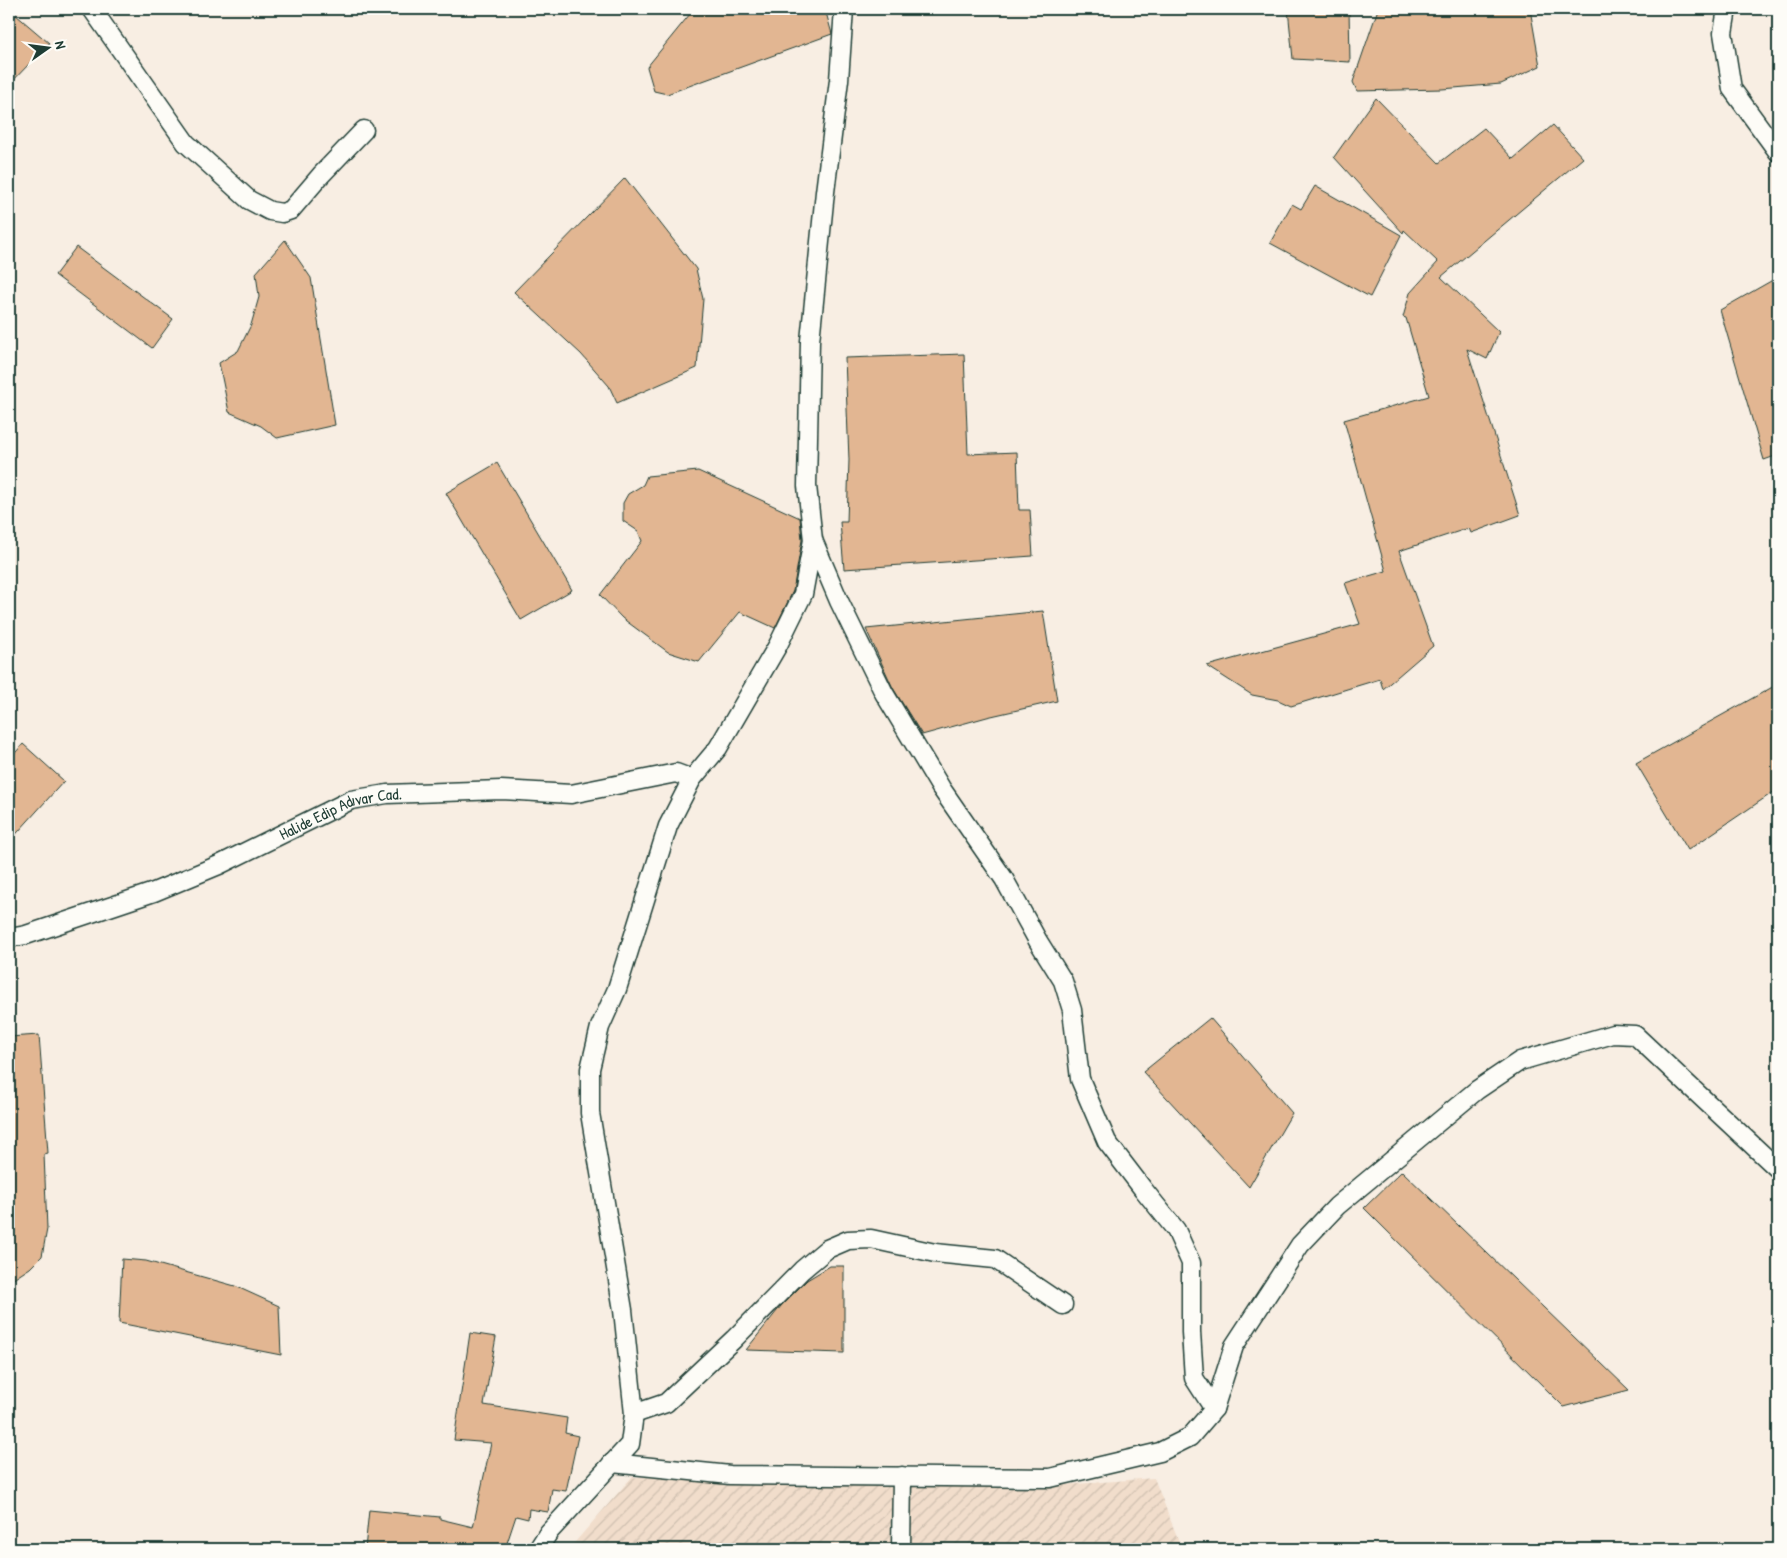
<svg xmlns="http://www.w3.org/2000/svg" width="1787" height="1558" font-family="'Patrick Hand',sans-serif">
	<defs>
		<pattern id="industrial-furrows" width="10" height="10" patternUnits="userSpaceOnUse" patternTransform="scale(1.25)"><rect width="10" height="10" fill="#f1ddcb"/><path d="M-1 1l2-2M0 10L10 0M9 11l2-2" fill="none" stroke="#cebfaf"/></pattern>
	</defs>
	<rect width="100%" height="100%" fill="#f8eee3"/>
	<filter id="ink" filterUnits="userSpaceOnUse"><feTurbulence type="fractalNoise" baseFrequency=".02" numOctaves="2"/><feDisplacementMap in="SourceGraphic" scale="10" xChannelSelector="R" yChannelSelector="G"/><feConvolveMatrix kernelMatrix="1 2 1 2 8 2 1 2 1" color-interpolation-filters="sRGB"/></filter>
	<g filter="url(#ink)">
		<path fill="url(#industrial-furrows)" d="M632,1477L1025,1488L1154,1478L1182,1549H569Z"/>
		<path fill="#e2b692" stroke="#1f3d34" d="M9,9L49,43L9,85Z
			M711,9H825L832,34L667,94L654,91L647,67L690,14Z
			M1288,9H1349L1350,62L1293,59Z
			M1378,9H1530L1540,66L1501,84L1442,89L1357,91L1353,82Z
			M1376,98L1439,163L1484,128L1513,159L1553,125L1583,158L1441,277L1499,332L1487,359L1467,349L1520,515L1471,533L1469,528L1399,551L1433,646L1383,689L1380,679L1291,706L1278,700L1252,695L1207,666L1360,624L1345,583L1386,571L1344,420L1429,396L1406,318L1403,317L1410,293L1438,262L1404,230L1403,233L1334,157Z
			M625,178L696,269L703,299L697,368L617,403L609,386L581,354L514,292Z
			M1315,186L1401,235L1370,297L1270,243L1292,204L1301,209Z
			M285,240L311,278L335,425L277,438L261,426L229,412L219,363L238,351L251,325L259,297L256,273Z
			M76,247L173,319L152,348L55,275Z
			M1778,277V455L1764,460L1720,310Z
			M964,354L968,454L1017,452L1019,510H1030L1033,556L844,569L840,522H847L849,460L845,358Z
			M497,463L572,590L521,620L446,493Z
			M698,471L800,518L802,540L793,591L775,628L740,612L699,662L668,652L622,618L600,595L642,541L638,531L623,521V503L628,494L643,485L647,476Z
			M1043,611L1057,701L987,717L922,735L893,688L866,629Z
			M1778,684V789L1688,850L1636,763Z
			M23,744L64,781L9,842V760Z
			M1210,1018L1292,1113L1249,1187L1143,1072Z
			M39,1035L48,1153L44,1154L47,1229L42,1256L30,1268L9,1282V1037Z
			M1402,1171L1629,1390L1564,1407L1364,1208Z
			M122,1259L146,1261L235,1286L279,1306L281,1355L119,1323Z
			M830,1266H844V1353L746,1350L781,1306L807,1280Z
			M470,1333L496,1337L484,1405L567,1418L565,1433L578,1436L566,1491L552,1489L548,1512L529,1509L528,1519L516,1516L505,1549H365L369,1510L440,1517V1519L473,1527L491,1443L454,1440Z"/>
		<g fill="none" stroke-linecap="round" stroke-linejoin="round">
			<g stroke="#1f3d34" stroke-width="21">
				<g id="minor">
					<path d="M92,9L186,143L249,200L270,211L282,213L291,210L321,175L364,130"/>
					<path d="M1727,9L1723,33L1732,89L1778,152"/>
					<path d="M813,540L839,601L884,693L941,788L1004,879L1038,941L1063,981L1072,1010L1080,1079L1107,1142L1143,1189L1176,1230L1191,1263V1332L1194,1378L1214,1409"/>
					<path id="s1" d="M9,938L26,935L154,892L219,865L351,800L387,794L501,790L571,794L676,773L692,779"/>
					<path d="M634,1414L666,1403L734,1339L802,1270L827,1249L848,1240L871,1239L935,1253L995,1259L1063,1305"/>
					<path d="M612,1463L730,1475L1050,1478L1160,1452L1190,1437L1214,1409L1234,1346L1300,1245L1337,1206L1477,1090L1520,1061L1613,1034L1635,1035L1778,1169"/>
					<path d="M538,1549L549,1532L630,1444L634,1414L623,1310L590,1113V1069L600,1027L617,989L668,826L692,779L718,748L778,645L803,594L813,540L807,486L810,341L825,192L839,80L844,9"/>
					<path d="M901,1549L902,1476"/>
				</g>
			</g>
			<use href="#minor" stroke="#fdfcf7" stroke-width="18"/>
		</g>
	</g>
	<g text-anchor="middle" dominant-baseline="central" stroke-width="4.5" stroke-linejoin="round" paint-order="stroke">
		<g font-size="16" fill="#1f3d34" stroke="#fdfcf7">
			<text stroke="none"><textPath href="#s1" startOffset="356">Halide Edip Adıvar Cad.</textPath></text>
		</g>
	</g>
	<rect width="1787" height="1558" fill="none" stroke="#fdfcf7" stroke-width="30"/>
	<rect x="15" y="15" width="1757" height="1528" fill="none" stroke="#1f3d34" stroke-width="2" filter="url(#ink)"/>
	<g transform="translate(48 48) rotate(76)" stroke="#fdfcf7" stroke-width="4" paint-order="stroke">
	<path d="M0-4L9 19L0 12L-9 19Z" fill="#1f3d34"/>
	<text y="-8" font-size="14" font-weight="bold" text-anchor="middle" fill="#1f3d34">N</text>
	</g>
</svg>
